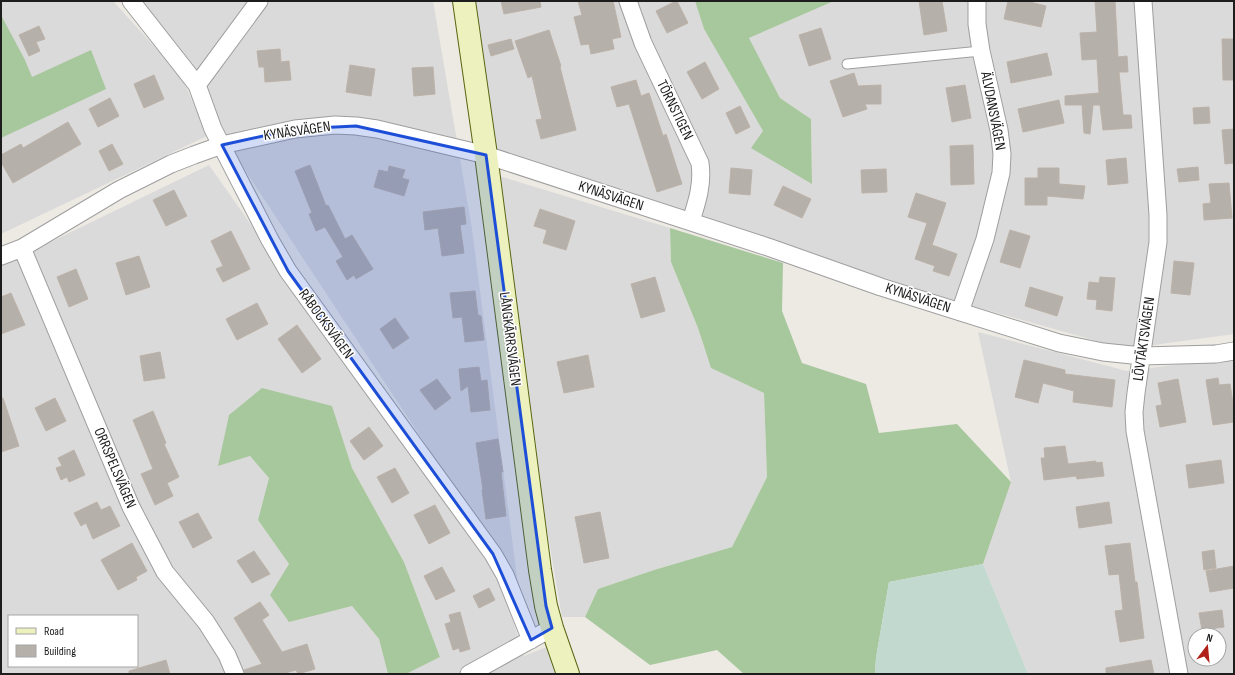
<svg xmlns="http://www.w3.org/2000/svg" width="1235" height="675" font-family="'Sofia Sans Condensed',sans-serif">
	<rect width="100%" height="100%" fill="#edeae4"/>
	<path fill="#dbdada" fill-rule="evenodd" d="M1,1H113L182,77L207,136L1,234Z
		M142,1H433L472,229L518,585L237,158L192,63Z
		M473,1H695L704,29L763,131L812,183L811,119L780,98L749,38L834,1H1234V334L1125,349L969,305L490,151Z
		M209,165L500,578L524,656L549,646L558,674H406L440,657L404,562L352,468L332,407L218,466L250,456L269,478L258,520L289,564L331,611L352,606L379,639L388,674H1V266ZM9,616H137V666H9Z
		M486,172L670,228L671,262L698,328L711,368L764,393L767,477L732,547L654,570L598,589L585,617H562Z
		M978,332L1127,371L1234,357V674H1028L983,564L1011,482ZM1195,635H1219V659H1195Z"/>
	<path fill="#a7c79d" d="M695,1H834L749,38L780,98L811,119L812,184L751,148L763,131L704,29Z
		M1,15L25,60L32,77L91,50L106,89L1,138Z
		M670,228L783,263L782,311L802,363L866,384L879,433L957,424L1011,482L983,564L889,582L876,658L875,674H744L717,650L650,665L585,617L598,589L654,570L732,547L767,477L764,393L711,368L698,328L671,262Z
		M262,388L332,406L352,468L404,562L440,657L406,674H388L379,639L352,606L289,622L270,595L289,564L258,520L269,478L250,456L218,466L229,415Z"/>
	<path fill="#c2d9d0" d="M983,564L1028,674H875L876,658L889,582Z"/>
	<path fill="#b5b0aa" stroke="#bcb2a8" d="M501,1H540L541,7L504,14Z
		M578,1H613L621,37L612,39L614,49L591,54L589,44L581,45L574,17L582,15Z
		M676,1H677L688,23L667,33L656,11Z
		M919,1H942L947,31L924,35Z
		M1008,1H1026L1046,6L1041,27L1004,19Z
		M1095,1H1115L1118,57L1127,56L1128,72H1119L1123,115H1131L1132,128L1103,130L1100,105H1093L1090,134L1084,133L1082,105H1065V96L1099,93L1097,59L1082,60L1080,33L1097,32Z
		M39,26L45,39L36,42L40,51L29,56L19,35Z
		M821,28L831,59L809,66L799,35Z
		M549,30L561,66L560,67L576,130L541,139L536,120L542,119L532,76L528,78L515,41Z
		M511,39L514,49L491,56L488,45Z
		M1222,39H1234V80H1223Z
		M280,49L281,62L289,61L291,80L265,82L264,67H259L257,51Z
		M1047,53L1052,75L1011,83L1007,62Z
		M705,62L719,89L702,99L687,72Z
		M350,65L375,69L371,96L346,92Z
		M433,67L435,94L414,96L412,68Z
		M854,73L858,86L881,85V104H865L867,109L843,117L830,81Z
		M154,75L164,99L144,108L134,84Z
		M636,80L641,96L649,93L663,136L666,134L682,184L657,192L629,104L617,107L611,87Z
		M965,85L971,118L952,122L946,88Z
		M110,98L119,116L98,127L89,109Z
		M1059,100L1064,123L1023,132L1018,109Z
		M740,106L750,127L736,134L726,113Z
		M1209,107L1210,123L1194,124L1193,108Z
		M68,122L81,144L13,183L1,162V155L21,144L23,148Z
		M1234,129V163L1225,164L1222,130Z
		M112,144L123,164L109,171L99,151Z
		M973,145L974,184L951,185L950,146Z
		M1126,158L1128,183L1108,185L1106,160Z
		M310,165L326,206L328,205L345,239L352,235L373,269L356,279L354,275L347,280L336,261L343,257L325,227L316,231L309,214L312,213L295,171Z
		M389,166L405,170L402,178L409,180L404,196L374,187L379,170L388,172Z
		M1198,167L1199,180L1179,182L1177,169Z
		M731,168L752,170L750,195L729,193Z
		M1038,168H1059V184L1085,186L1083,199L1047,196V205H1025V178H1038Z
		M886,169L887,192L862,193L861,170Z
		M1229,183L1232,218L1204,220L1203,204L1211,203L1209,184Z
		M783,186L811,199L802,218L774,205Z
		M174,190L187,216L166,226L153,200Z
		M916,193L946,203L932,245L957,254L949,276L933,271L935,266L915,259L927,223L908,217Z
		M464,207L466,224L460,225L464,253L442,256L438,228L425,230L423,212Z
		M540,209L575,221L566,250L543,243L547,230L534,226Z
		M1010,230L1030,236L1020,268L1000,262Z
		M231,231L250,269L223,282L216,269L223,266L211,241Z
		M139,256L150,287L126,295L116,263Z
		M1174,261L1194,263L1190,295L1171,293Z
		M76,269L88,299L69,307L57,277Z
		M655,277L665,311L641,318L631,284Z
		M1100,277L1115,278L1112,311L1096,309L1097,300L1087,299L1089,282L1099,283Z
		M1030,287L1063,297L1057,316L1025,306Z
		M475,291L478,315L481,316L484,340L465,342L462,317L453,318L450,293Z
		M11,293L25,325L1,334V297Z
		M257,303L268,324L237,340L226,319Z
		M395,318L409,338L393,349L380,329Z
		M297,325L321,359L302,373L278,339Z
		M160,352L165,378L144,381L140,356Z
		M588,355L594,387L564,393L557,362Z
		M1024,360L1065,370V374L1115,380L1112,407L1073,402L1074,391L1043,383L1038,403L1015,397Z
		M479,367L481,381L487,380L490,410L471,412L468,386L461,391L459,369Z
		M1218,378L1219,385L1230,384L1234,410V422L1213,425L1206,380Z
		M437,379L451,398L435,410L420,390Z
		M1178,379L1186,422L1160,427L1156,406L1162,405L1158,383Z
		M1,398H3L19,446L1,452Z
		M55,398L66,421L46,431L35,408Z
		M153,411L166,443L164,444L179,477L167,483L173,496L155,505L141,474L153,469L133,420Z
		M369,427L383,446L364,460L350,441Z
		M498,439L503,472H501L506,516L486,519L482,490H483L476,443Z
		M1065,446L1068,464L1096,461V463L1102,462L1104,476L1077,479L1076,476L1044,480L1041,458H1045L1044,448Z
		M74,450L85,475L69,482L67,477L61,480L56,468L62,466L58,458Z
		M1221,460L1224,483L1189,488L1186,465Z
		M395,468L409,493L392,503L377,477Z
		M97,502L101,510L110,506L120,526L93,539L86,523L81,526L74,513Z
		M1109,502L1112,523L1079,528L1076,507Z
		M435,505L450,533L429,544L414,515Z
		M600,512L609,558L584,563L575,517Z
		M198,513L212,538L193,548L179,522Z
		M132,543L147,571L136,577L137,580L118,590L101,560Z
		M1130,543L1135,582H1137L1144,638L1120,642L1115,611L1123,610L1119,574L1109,575L1105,546Z
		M1214,550L1216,568L1204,570L1202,552Z
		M254,551L270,574L252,583L237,561Z
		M1234,566V588L1210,592L1206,571Z
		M442,567L455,591L436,600L424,576Z
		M489,588L495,600L479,608L473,596Z
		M260,602L269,615L262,620L282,652L307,644L315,669L298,674L296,670L282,674H245L244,670L262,664L234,618Z
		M1222,610L1224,627L1202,630L1199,613Z
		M460,612L470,649L460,652L459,648L453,650L445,624L451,622L449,615Z
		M166,660L170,674H129V671Z
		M1151,660L1154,674H1106V668Z"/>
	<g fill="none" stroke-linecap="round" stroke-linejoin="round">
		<g stroke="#9e9e9e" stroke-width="11">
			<path id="lane" d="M847,64L981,51"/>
		</g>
		<g stroke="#9e9e9e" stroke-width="19">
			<path id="street" d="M131,1L197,85L213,129L270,240L288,271L493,554L505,575L531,640
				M628,1L643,43L700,163C703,184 697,202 691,221
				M1143,1L1158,215V242L1136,393L1134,412L1135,431L1179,674
				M197,85L259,1
				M22,248L131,507L165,572L206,622L227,655L235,674
				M1,256L22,248L119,190L171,164L194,155L222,145L295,129L335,125L356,126L377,129L486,155L768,247L881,287L1059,343L1103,352L1142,356L1216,354L1234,351
				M960,312L985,239L1001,173L1002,154L999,130L981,51L977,24V1
				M469,674L552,628"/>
		</g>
		<g stroke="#586612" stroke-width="24">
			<path id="secondary" d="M464,1L486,155L540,570L546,606L552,628L568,674"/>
		</g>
		<use href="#lane" stroke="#fff" stroke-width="9"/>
		<use href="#street" stroke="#fff" stroke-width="17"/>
		<use href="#secondary" stroke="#ecf1bd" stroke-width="22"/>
	</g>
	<path fill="#1d4ed8" fill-opacity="0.2" stroke="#1d4ed8" stroke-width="3" stroke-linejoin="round" d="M356,126L486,155L546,606L552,628L531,640L493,554L288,271L222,145L295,129Z"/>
	<g text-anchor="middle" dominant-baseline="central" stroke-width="3" stroke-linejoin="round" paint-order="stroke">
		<g font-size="15" fill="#1d1d1d" stroke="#fff">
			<text transform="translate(675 110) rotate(64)">TÖRNSTIGEN</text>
			<text transform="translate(993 111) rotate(79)">ÄLVDANSVÄGEN</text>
			<text transform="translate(297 131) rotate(-8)">KYNÄSVÄGEN</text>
			<text transform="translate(611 196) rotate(18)">KYNÄSVÄGEN</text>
			<text transform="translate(918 298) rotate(18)">KYNÄSVÄGEN</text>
			<text transform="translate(326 324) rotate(54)">RÅBOCKSVÄGEN</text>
			<text transform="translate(510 339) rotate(83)">LÅNGKÄRRSVÄGEN</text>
			<text transform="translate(1144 339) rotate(-82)">LÖVTÄKTSVÄGEN</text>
			<text transform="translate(115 468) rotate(67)">ORRSPELSVÄGEN</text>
		</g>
	</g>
	<rect width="1235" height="675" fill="none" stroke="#1d1d1d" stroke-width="4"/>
	<rect x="8" y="615" width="130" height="52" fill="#ffffff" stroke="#a5a5a5"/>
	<rect x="16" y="628" width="20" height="6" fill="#ecf1bd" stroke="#a5a5a5"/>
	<text x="44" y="635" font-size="12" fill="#1d1d1d">Road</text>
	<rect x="16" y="645" width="20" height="12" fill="#b5b0aa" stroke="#a5a5a5"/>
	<text x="44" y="655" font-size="12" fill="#1d1d1d">Building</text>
	<g transform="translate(1207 647) rotate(16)"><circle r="19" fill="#ffffff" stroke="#a5a5a5"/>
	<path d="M0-3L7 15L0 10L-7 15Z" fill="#b12018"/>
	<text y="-6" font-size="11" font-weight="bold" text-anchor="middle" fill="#1d1d1d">N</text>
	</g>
</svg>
